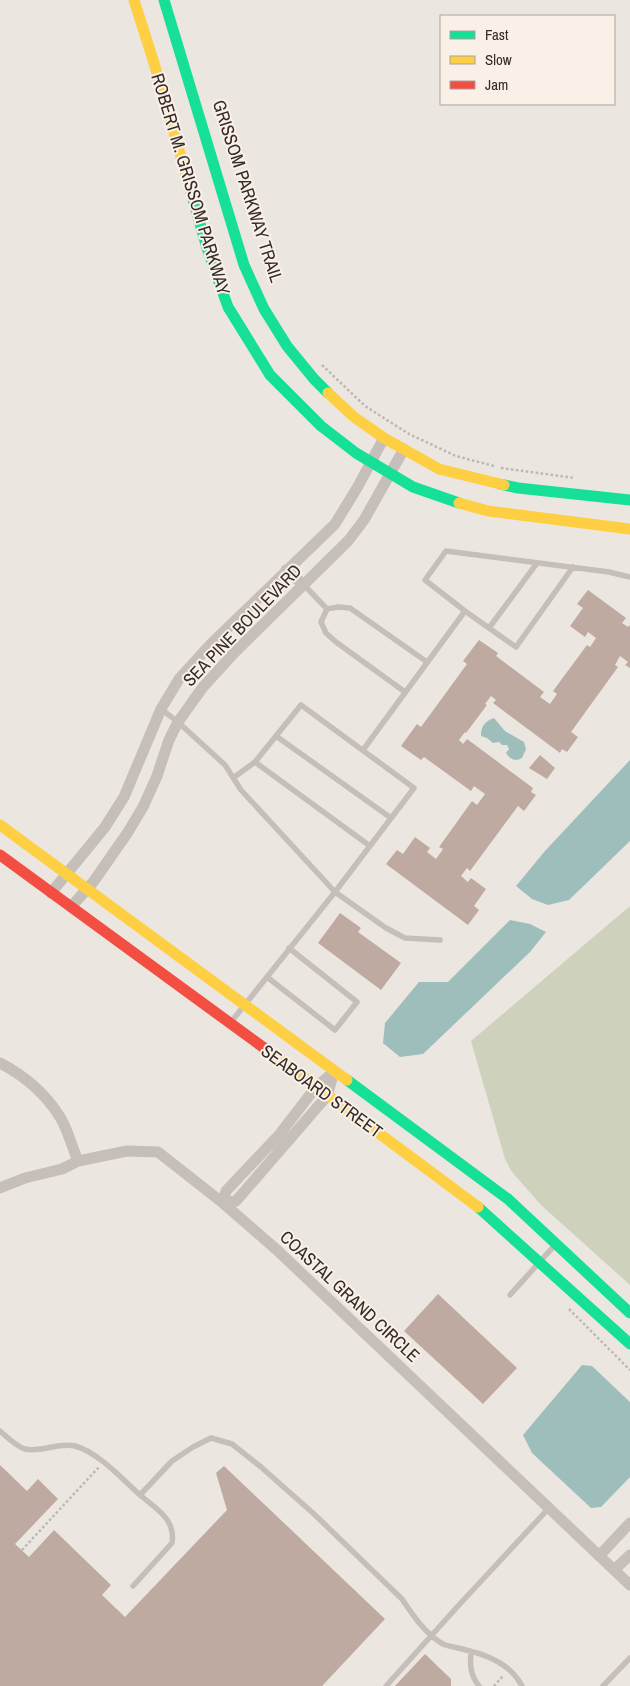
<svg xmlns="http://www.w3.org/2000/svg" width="630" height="1686" font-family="'Archivo Narrow',sans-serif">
	<rect width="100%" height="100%" fill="#ece6e0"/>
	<path fill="#ced1bb" d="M630,906V1285L541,1205L512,1172L505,1159L471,1041Z"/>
	<path fill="#9ebebc" d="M494,718L505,731L524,742L526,749L522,758C515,762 510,759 506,753L509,749L507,745H502L499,742L493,743L487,738L481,736C481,726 485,721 494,718Z
		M630,760V841L569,900L548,905L532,899L516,886L545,851Z
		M510,920L530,924L546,932L530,952L423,1054L400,1057L383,1043L385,1023L419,982H448Z
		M582,1365L592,1366L630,1402V1477L601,1507L591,1508L532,1453L523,1435Z"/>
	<path fill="#bfaaa2" d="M588,590L626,618L622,623L628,627L630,625V668L625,665L628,662L620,656L615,665L618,667L571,732L578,737L567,752L562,749L560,753L493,703L496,700L491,696L485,704L487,705L466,733L465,732L459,740L463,744L467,739L533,788L531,792L536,795L524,811L518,806L470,871L467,868L461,876L468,882L471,878L486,889L474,906L479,910L468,925L386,864L397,850L403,854L415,837L430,848L427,852L436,859L443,849L439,847L472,801L477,805L485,794L474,786L471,791L424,757L421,760L401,746L417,724L421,727L467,664L463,661L479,640L498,653L496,656L544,692L540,697L550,704L557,694L553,691L587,645L590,647L596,638L588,632L585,637L570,626L583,608L577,604Z
		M540,755L555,768L547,779L529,768Z
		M340,913L361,928L358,932L401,963L381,990L318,943Z
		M438,1294L517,1368L483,1404L404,1331Z
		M0,1465L27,1491L38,1479L58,1499L15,1544L29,1557L54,1530L111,1585L102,1595L125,1617L227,1510L216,1473L224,1466L385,1619L322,1686H0Z
		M425,1654L451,1679V1686H395Z"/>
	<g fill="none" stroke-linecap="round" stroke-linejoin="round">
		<path stroke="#bdb6b2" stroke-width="2.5" stroke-dasharray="2.5 2.5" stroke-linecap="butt" d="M322,365L365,406L409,434L456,456L494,466
			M501,468L575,478
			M569,1309L630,1370
			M22,1550L99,1467
			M494,1686L503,1676"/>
		<path stroke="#c5beb9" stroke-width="5.5" d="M304,585L327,609
			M327,609L321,622L326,633L336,642L405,692
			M327,609L338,607L350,608L427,662
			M465,611L516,647L573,567
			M489,628L537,563
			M161,709L178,722L225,765L241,790L335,892L231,1022
			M276,736L391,818
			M363,750L465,611L425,580L446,551L609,572L630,577
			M233,778L255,762
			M370,846L255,762L301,705L414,788L335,892L386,928L405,938L440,940
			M267,977L335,1030L357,1002L289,948
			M510,1295L554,1246
			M0,1431C7,1437 17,1447 25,1449C41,1453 58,1442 75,1446C98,1452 123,1480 140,1495L172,1461L193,1447L211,1438L232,1444L261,1467L314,1514L402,1599C412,1614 426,1635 443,1644C450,1647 459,1648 466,1650C488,1655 511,1664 522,1686
			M133,1586L172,1543C176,1519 156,1509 140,1495
			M471,1651C470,1665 470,1675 479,1686
			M386,1686L458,1606L549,1508
			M603,1686L630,1658"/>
		<path stroke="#c5beb9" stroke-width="11" d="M286,570L304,585
			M51,893L105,827L124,797L161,709L179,679L210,645L335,524L357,488L384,438
			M71,907L94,881L128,832L143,807L157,776L169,740L178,722L203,687L235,652L348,541L364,520L404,449
			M0,1063C25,1076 45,1093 60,1117C68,1130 72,1147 78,1161
			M334,1072L327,1096L236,1201L223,1203L226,1191L279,1135L316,1087Z
			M0,1188L25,1178L62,1169L78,1161L127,1151L158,1152L223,1203L277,1250L630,1585
			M599,1556L630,1523
			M614,1570L630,1555"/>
		<path stroke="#16e098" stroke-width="11" d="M164,0L244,265L264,309L287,346L314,379L328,393
			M191,192L207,248L228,307L270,375L321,426L356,453L413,487L459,503
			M504,485L518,488L630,500
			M347,1080L508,1199L630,1313
			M478,1207L630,1344"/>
		<path stroke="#ffcf43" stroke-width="11" d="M134,0L154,63L191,192
			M328,393L354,417L384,438L439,469L504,485
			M459,503L488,511L630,529
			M0,825L347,1080
			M271,1053L478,1207"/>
		<path stroke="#f24e42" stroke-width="11" d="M0,855L271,1053"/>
	</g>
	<g text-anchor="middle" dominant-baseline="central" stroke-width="4" stroke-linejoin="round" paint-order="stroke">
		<g font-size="18" fill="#352b28" stroke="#f9f0e8">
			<text transform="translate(191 184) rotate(73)">ROBERT M. GRISSOM PARKWAY</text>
			<text transform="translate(248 191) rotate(72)">GRISSOM PARKWAY TRAIL</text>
			<text transform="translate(242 625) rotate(-46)">SEA PINE BOULEVARD</text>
			<text transform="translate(322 1091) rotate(36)">SEABOARD STREET</text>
			<text transform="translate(350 1296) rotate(43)">COASTAL GRAND CIRCLE</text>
		</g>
	</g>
	<rect x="440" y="15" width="175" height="90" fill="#f9f0e8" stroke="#aba19b"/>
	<rect x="450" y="31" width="25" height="8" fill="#16e098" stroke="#aba19b"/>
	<text x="485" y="40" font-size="15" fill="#352b28">Fast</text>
	<rect x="450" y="56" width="25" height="8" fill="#ffcf43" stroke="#aba19b"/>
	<text x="485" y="65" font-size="15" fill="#352b28">Slow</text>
	<rect x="450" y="81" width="25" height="8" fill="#f24e42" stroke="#aba19b"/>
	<text x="485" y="90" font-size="15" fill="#352b28">Jam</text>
</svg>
